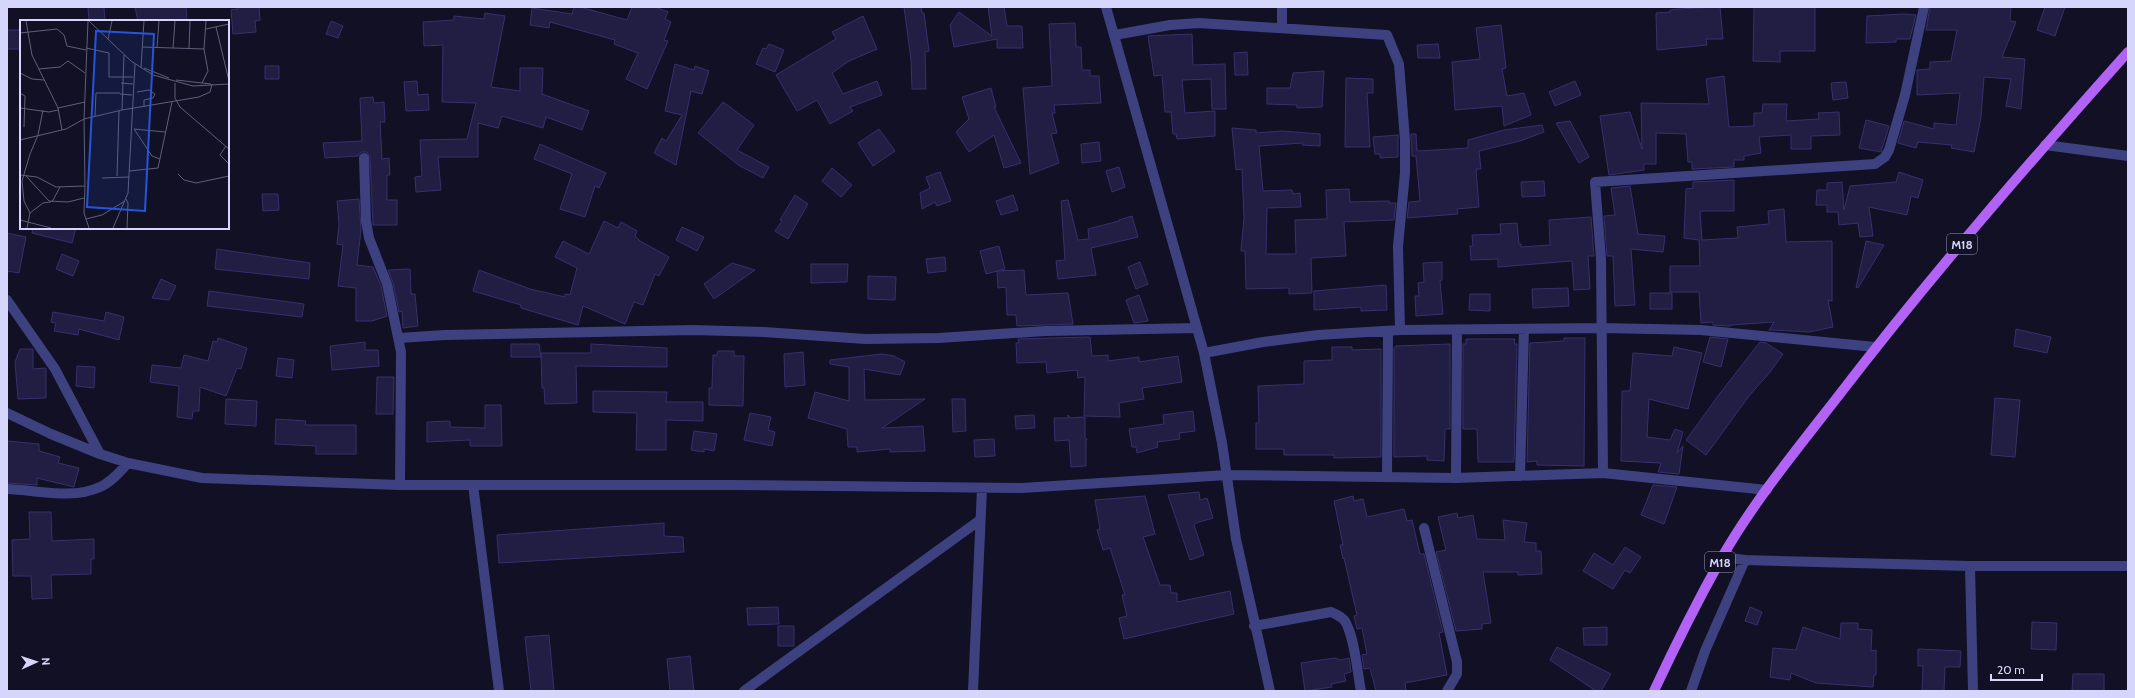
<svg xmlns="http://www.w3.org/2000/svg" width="2135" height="698" font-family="Cabin,sans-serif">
	<rect width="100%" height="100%" fill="#111024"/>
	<path fill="#211d43" stroke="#37306e" d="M88,7H104L105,21H89Z
		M135,7H186L187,21H138Z
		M238,7H259L260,20L255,21L256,32L233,34L231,10L238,9Z
		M574,7H580L627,20L632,7H655L668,12L665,19L671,22L664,40L668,41L647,89L626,79L638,53L614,44L615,40L550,22L549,28L530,25L532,8L572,14Z
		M904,7H921L922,13H924L929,51L925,52L926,89H912L911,60Z
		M988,7H1004L1007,26H1022L1023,48H997V39L954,47L950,25L959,12L992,36Z
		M1720,7L1723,39H1706L1707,45L1657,50L1656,13L1670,12V10L1678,9Z
		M1754,7H1815V51H1780V62L1753,61Z
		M1930,7H2011L2010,21L2016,22L2002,57L2025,59L2021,109L2006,106L2011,79L1984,77L1981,117L1974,152L1951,148L1952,145L1918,142L1916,148L1898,143L1904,121L1934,129V123L1956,125L1960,93L1917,95V70L1930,69V62L1951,61L1957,30H1926Z
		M2045,7H2065L2055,36L2037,30Z
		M485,13L505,16L491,87L520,91V68H543L542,94L589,111L582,130L546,117L543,128L502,116L498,128L478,123V157H438L441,190L416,192L415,177L422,176L420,140L467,139L476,103L442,102L443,45L424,46L423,22L454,20V16L484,19Z
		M1904,14L1916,15L1910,39H1896V42L1866,43L1867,16Z
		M863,16L877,49L849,61L832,73L843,94L877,81L882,95L850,107L853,111L830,124L817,100L797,111L776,75L836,39L832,32Z
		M331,21L343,26L338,38L326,34Z
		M1075,23L1076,47H1081L1082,70H1090V76H1099L1101,103L1054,105L1055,113H1052L1057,133L1051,134L1059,163L1030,174L1023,88L1052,86L1049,24Z
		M1501,25L1506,68L1502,69L1507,96L1524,93L1531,115L1504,126L1502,106L1455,110L1452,62L1480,59L1476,28Z
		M7,30H21V49H7Z
		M1192,34L1193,65L1225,64L1226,109H1212L1211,79L1182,80L1185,113L1215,111V136L1177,139L1176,134H1173L1171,112H1165L1162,75L1154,76L1148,36Z
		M769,44L784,50L775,72L756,64L763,48L766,49Z
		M1438,44L1440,58H1418L1417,45Z
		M1247,52L1248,75H1235L1234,53Z
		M675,64L694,70L695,66L709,71L702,94L691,91L676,165L654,153L662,138L666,141L682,115L665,111Z
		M265,66H279V79H265Z
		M1324,71L1322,107L1297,108V105L1267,104V88H1290L1293,73Z
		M1724,76L1729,127L1754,126V113H1762L1763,104H1787L1786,121L1819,119L1818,113L1839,112L1840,135L1811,136V149H1791V135L1759,137L1761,153L1744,156V160H1734V167L1692,169V162H1688L1686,134L1656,133V164H1644V170L1609,175L1600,116L1630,112L1642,149L1641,103L1709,104L1706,79Z
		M1346,78L1373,79V93H1367L1370,147H1345Z
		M417,81L418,95L428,94L429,110L406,111L404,82Z
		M1575,81L1581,95L1555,106L1549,92Z
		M1846,82L1848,98L1833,100L1831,83Z
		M991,88L996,107H994L1021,163L1004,168L994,135L969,152L956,132L969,119L962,97Z
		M373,97L374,103L384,102L385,122H380L382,159L389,158L390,175H387V200H397V225H373L370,158L367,152H361L358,156L325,158L323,143L362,141L360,98Z
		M723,102L754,125L737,150L769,167L763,178L740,166L698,133Z
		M1866,120L1889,126L1881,152L1859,148Z
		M1570,121L1589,157L1579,163L1556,123Z
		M1542,125L1544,132L1520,141L1479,151L1481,169H1476L1479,207L1457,209L1458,214L1407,218L1409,202L1420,201L1416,156H1412L1411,134H1416L1417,151L1468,148V140L1504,130Z
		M1232,128L1256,130V133L1282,131L1320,134V146L1302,145L1303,143L1259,146L1263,191L1292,190L1293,194L1300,193L1301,207L1267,208L1266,254H1296L1295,220L1327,219L1326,190L1349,189L1350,202L1389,201V203H1396L1394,220L1344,222L1346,256L1311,258L1312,293L1289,294V288L1246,289L1245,251H1241L1244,218L1242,169L1236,170Z
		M879,129L895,151L873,166L858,143Z
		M1398,135V157L1380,158V154H1375L1373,137Z
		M1099,142L1101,161L1082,163L1081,144Z
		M540,144L606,173L599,188L595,186L585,217L560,209L572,174L534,159Z
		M1119,167L1125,187L1112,192L1106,171Z
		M832,168L852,185L841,197L822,181Z
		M940,172L951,201L937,206L935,202L922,209L920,193L930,188L926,177Z
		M1899,172L1923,180L1918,198L1911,196L1907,215L1869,207L1873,236L1860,237L1858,223L1839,225L1838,212H1827V205H1816L1817,190H1827V183L1842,182L1844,210L1850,186L1896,182Z
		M1734,180V211H1700L1702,240L1738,238L1737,227L1769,224L1768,211L1784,209L1786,242L1832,241V301L1828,300L1833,327L1809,332L1773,330H1769L1774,322L1731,325V326L1713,325V322L1701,323L1699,292H1670V266H1700L1699,240L1684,238L1686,189L1693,188V182Z
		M1544,181L1545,196L1522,197L1521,182Z
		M1630,186L1638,234L1665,236L1663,252L1631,249L1635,305L1615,306L1613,256H1607L1604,216L1615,215L1611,188Z
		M262,194H278L279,210L263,211Z
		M795,195L808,204L788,239L775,231L782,221L780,220Z
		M1013,195L1018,210L1001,215L996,201Z
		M359,199L361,230L357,265L373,267L381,286L387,316L372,321H356V288L338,286L343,245L337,244L339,224L337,201Z
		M1068,200L1078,240L1089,239L1088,229L1119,221V220L1132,216L1138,237L1091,248L1096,275L1058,279L1056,261L1065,260L1061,201Z
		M1591,217L1594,256H1588L1590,289L1574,290L1572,261L1498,267V259L1471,260L1470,246H1473L1472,235L1501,234L1500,224L1517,223L1519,244H1521V247L1550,245L1549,220Z
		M604,221L618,228L621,222L637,231L635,236L640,241L669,257L659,276L655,274L643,305L634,302L625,324L583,306L578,325L521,308V305L473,291L479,270L530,289L565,297V294L570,295L577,268L555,257L563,241L589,254Z
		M682,227L704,237L697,251L676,240Z
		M33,228H76L72,243L32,233Z
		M7,233L26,237L19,273L7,271Z
		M1866,241L1884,245L1858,288L1856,287Z
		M999,246L1005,269L986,274L980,251Z
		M217,249L310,263L309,279L215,269Z
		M62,254L79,261L73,276L56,269Z
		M945,257L946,271L928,273L926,259Z
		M1140,262L1148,284L1136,289L1128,267Z
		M1442,262V280L1440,281L1443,314L1416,316L1415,296H1419L1418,283L1424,282L1423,263Z
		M732,263L755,270L714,299L704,284Z
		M811,264H848L847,282L811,283Z
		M410,269L411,294H415L418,326L403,328L402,311L399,312L393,283L388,270Z
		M1024,270L1026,295L1068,293L1073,324L1017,326L1016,315H1007L1006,287L998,288L997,271Z
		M868,276L896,277L895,300L868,299Z
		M161,279L176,286L169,300L152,298Z
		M1386,285L1387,310L1361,311V307L1314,310V291Z
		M1568,288L1569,306L1533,308L1532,289Z
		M209,291L304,304L302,317L207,306Z
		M1650,293H1672V309H1650Z
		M1470,294H1490V311L1469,310Z
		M1139,295L1148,321L1134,323L1126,300Z
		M53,312L104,321L106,312L124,317L119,340L79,329L78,335L54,331L56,323L51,322Z
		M2016,329L2051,337L2047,353L2014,346Z
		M1090,337L1092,356L1108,355V361L1139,357V362L1178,356L1182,382L1142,388L1144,399L1119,403L1120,417L1084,416L1085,377L1078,378L1077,370L1047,373L1046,362L1017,363L1016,343H1019L1018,339Z
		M1710,337L1728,339L1721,367L1703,362Z
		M218,338L247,348L241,369L237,368L226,396L200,387L199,411H193L192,419L177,417L179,386L150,382L152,365L181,368L184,355L208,361L213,341L217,342Z
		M1564,338H1585L1584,466L1537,465V461L1527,462L1530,343L1564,341Z
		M1466,339H1515L1514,344H1517L1514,462H1478L1477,429H1463V344H1466Z
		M365,342V350H378L379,366L332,370L330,346Z
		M1760,342L1766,343L1783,354L1770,372L1749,396L1706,455L1686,440L1721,392Z
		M511,344H539L541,357H511Z
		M591,344L667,348V367L576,366L577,403L545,404L544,388H542L541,353H591Z
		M1450,344V429H1445L1444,461L1427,460V456L1394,457V348L1396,346Z
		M1332,347H1352V350L1381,349V457L1334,458V455H1284V449H1256V423H1259L1258,386L1304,384V361L1332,360Z
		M1674,347L1702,353L1688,409L1649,399L1647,437L1670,440L1675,429L1683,432L1677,453L1683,446L1679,474L1658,472L1661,463L1621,461L1622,391H1630L1633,353L1672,356Z
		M20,349H33V369L46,368V398L18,399L15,362Z
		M718,351H734V356H744L743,406L709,405V388H712L713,355H717Z
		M803,352L805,385L785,387L784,354Z
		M882,354L894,356L905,362L900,375L864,369L865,400L925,399L882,428L923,426L925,451L890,452V449L857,452V447H848L847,429L808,418L815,392L849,401V367L830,364V360Z
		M278,358L294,360L292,378L276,376Z
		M77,366L95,367L94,388L76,386Z
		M377,377H394L393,414H376Z
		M593,391L667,392L666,402H703V421L666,420V450H636L637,413L593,412Z
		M1995,398L2020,400L2015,457L1991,455Z
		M226,399L257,401L256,426L225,424Z
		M952,399H965L966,431L953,432Z
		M485,405H501L502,446H470V440L427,442V422L450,421V427L485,428Z
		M1193,411L1195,431L1179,433L1180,439L1157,442L1158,447L1137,453L1136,447H1132L1129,429L1164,424L1163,415Z
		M750,413L771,417L768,430L775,432L772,446L744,440Z
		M1034,415L1035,428L1016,429L1015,416Z
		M1068,415L1070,418L1085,417V437L1087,440H1086V466L1071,467L1069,440L1055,441L1054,418H1068Z
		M276,419L306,421L305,425H356V454H316V446L275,444Z
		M694,431L717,434L714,451L704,449V452L691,450Z
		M994,439L995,456L975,457L974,440Z
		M7,441L39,444V451L60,457L58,463L79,468L74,487L37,478V485L7,483Z
		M1653,485L1677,487L1664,524L1641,515Z
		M1199,492L1200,500L1207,498L1213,518L1196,523L1194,525L1204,555L1190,560L1168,495Z
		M1145,496L1155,534L1143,537L1160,585H1170L1171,593H1177V602L1230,591L1234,614L1124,639L1119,618L1127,616L1122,595H1125L1110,548L1103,550L1097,530L1100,529L1095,500Z
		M1353,496L1354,501L1363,499L1367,517L1404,509L1407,521L1412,520L1420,554H1424L1443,632L1439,633L1447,675L1405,683L1406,691H1376L1370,668L1364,669L1362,655L1367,654L1362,628L1357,629L1354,616L1357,615L1344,558L1343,559L1340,545H1343L1334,501Z
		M29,512H51L52,541L94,539V559H91V574L51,575L52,598L32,599L31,576H13L12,540L30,539Z
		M1457,513L1458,518L1473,515L1477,539L1505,540L1503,520L1527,523L1524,542L1536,543V551H1541L1542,574L1518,575V572H1483L1491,623L1482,624V629L1456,631L1436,552L1446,550L1438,517Z
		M664,523V536L683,537L684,552L499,563L497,535Z
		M1625,547L1641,557L1630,573L1625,570L1613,589L1583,571L1594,553L1613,565Z
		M778,607L779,624L748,625L747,608Z
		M1750,607L1762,612L1757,625L1745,621Z
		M2032,622L2057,623L2056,650L2031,649Z
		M1841,623H1858V629L1872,630L1871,651L1876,650V675H1874L1873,687L1816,683L1791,673L1790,680L1770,677L1773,648L1796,650L1803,627L1840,639Z
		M778,626H794V646H778Z
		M1607,627V645H1584L1583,628Z
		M549,635L554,691H531L525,637Z
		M1557,647L1611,674L1601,691H1596L1550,660Z
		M1918,649L1961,651L1960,667H1945L1944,691H1922L1923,666H1918Z
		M690,656L694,691H670L667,659Z
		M1334,658L1341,660L1349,658L1351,672L1344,674L1346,681L1331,684L1332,687L1305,691L1301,663Z
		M2073,674H2104V691H2072Z"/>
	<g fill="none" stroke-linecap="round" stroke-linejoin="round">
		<path stroke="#3e4180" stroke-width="10" d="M1106,7L1204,353L1222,443L1236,539L1270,691
			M1282,28V7
			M1115,35L1170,25L1199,23L1387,35L1399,64L1405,140V173L1398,246L1400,330
			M2045,145L2128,156
			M364,158L366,221L369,238L387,284L401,352L400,485
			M7,300L55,369L100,454
			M399,338L445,335L693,330L764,332L865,339L939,338L1045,331L1197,328
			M1204,353L1263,342L1318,335L1400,330L1601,328L1701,330L1875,347
			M7,413L51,434L100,454L128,463L202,478L400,485H732L1022,488L1227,475L1456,478L1603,473L1767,490
			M1603,473L1601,259L1595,182L1875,164L1885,157L1889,150L1905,95L1924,7
			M1387,476L1388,331
			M1520,476L1524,329
			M1456,478L1457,330
			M473,485L499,691
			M7,489C37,490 72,500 100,487C111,482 120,472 128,463
			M1424,528L1457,662V674L1447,691
			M1722,557L1745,560L1970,566H2128
			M1970,566L1973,691
			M1254,626L1331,612C1337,615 1343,617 1346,623C1355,640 1357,671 1361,691
			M744,691L980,520
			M973,691L982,488
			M1691,691L1705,651L1745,560"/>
		<path stroke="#b263f6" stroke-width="10" d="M1654,691C1675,646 1697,602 1721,559C1752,504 1797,449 1836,399C1928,279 2027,165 2128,52"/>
	</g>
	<g text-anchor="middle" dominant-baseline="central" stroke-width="3" stroke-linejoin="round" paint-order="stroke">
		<g fill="#111024" stroke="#9b9abb" stroke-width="1">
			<rect x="1947" y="234" width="30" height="20" rx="3"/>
			<rect x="1705" y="552" width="30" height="20" rx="3"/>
		</g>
		<g font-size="12" font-weight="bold" fill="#d6d5fc">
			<text x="1962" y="244">M18</text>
			<text x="1720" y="562">M18</text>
		</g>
	</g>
	<g transform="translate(20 20)">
		<rect width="209" height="209" fill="#111024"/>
		<path fill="none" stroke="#605f7a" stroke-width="1" d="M6,1L12,35L38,88L42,110M69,1L111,41L133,55L173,66L209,64M196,7L209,61M186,9L209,4M0,13L37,9L44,15L47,26L66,30M88,19L92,1M122,27L184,29L186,1M66,28L89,33V57H113M137,28L139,1M153,28L155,1M169,29L170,1M121,47L124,1M124,48L149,58M19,49L40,47L48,41L65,53M0,53L12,59L24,60M156,60L191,64M101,63L113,64M155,63V78L160,87L209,129M182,63L188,51L184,29M117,72L129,70L135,74L133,78L124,80V87M0,73L5,76L4,107M100,74L112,75M0,88L29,92L38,90M38,88L65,82M102,90L104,35M75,96L76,73H100M114,109L132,136L140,139M114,109L145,112M0,120L46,109L64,99L68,1M206,126L200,135L209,144M109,151L138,148L152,82M158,154L164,160L176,163L209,156M0,155L17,157L36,167L65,166L64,99L102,90L179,77L190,72L192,64M6,156L29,181L48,182L64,178M97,156L99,90M82,158L109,157M65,166L64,193L69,208M106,179L108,183L107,208M32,182L40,167M10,193L23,183L31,182M66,199L82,195L105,181M0,200L31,208M7,208L10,193L4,181L2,161L10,134L18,115L23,90M93,208L108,173L115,44"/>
		<path fill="#2655da" fill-opacity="0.15" stroke="#2655da" stroke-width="2" d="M76,11L134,14L125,191L67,187Z"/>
		<rect width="209" height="209" fill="none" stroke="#d6d5fc" stroke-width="2"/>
	</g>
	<rect width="2135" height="698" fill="none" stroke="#d6d5fc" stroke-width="16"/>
	<g transform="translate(36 662) rotate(87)" stroke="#111024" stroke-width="3" paint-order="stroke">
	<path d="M0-3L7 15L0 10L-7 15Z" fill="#d6d5fc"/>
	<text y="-6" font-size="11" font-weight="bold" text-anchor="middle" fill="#d6d5fc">N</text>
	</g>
	<path d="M1991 674v6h51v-6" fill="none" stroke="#d6d5fc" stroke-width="2"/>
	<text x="1997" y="674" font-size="12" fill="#d6d5fc" stroke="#111024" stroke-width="3" paint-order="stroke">20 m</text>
</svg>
